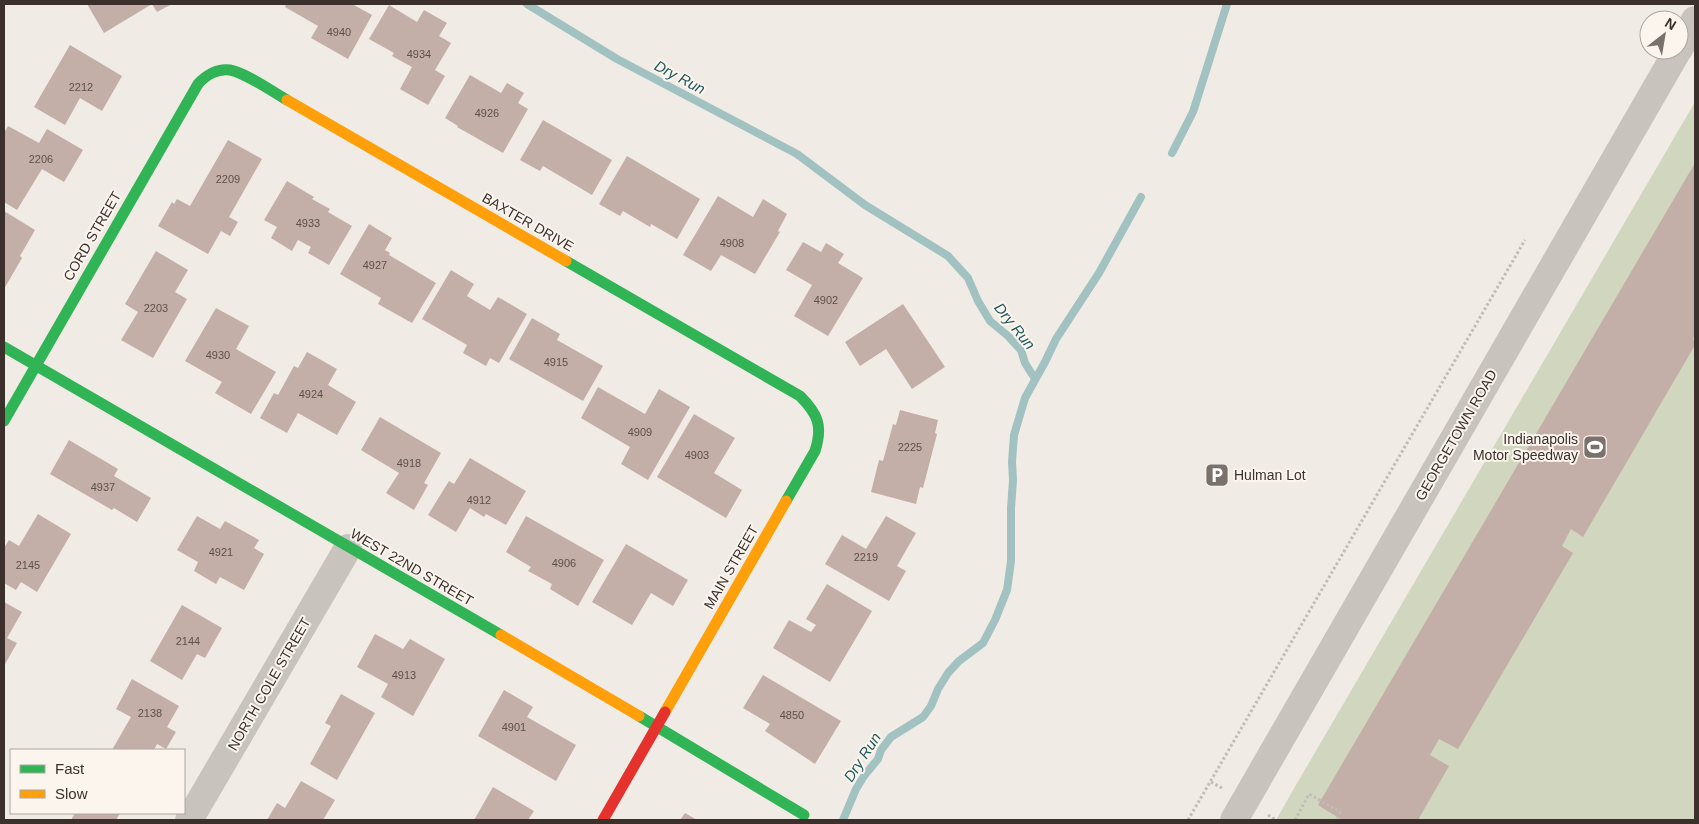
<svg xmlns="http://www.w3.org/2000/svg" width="1699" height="824" font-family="Arial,sans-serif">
	<rect width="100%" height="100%" fill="#f0ebe5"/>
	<path fill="#d1d6bf" d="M1695,102V820H1276L1296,785Z"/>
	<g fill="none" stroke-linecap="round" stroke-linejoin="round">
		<path stroke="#a1c2c1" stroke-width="8" d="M527,4L617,59L797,154L865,205L948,256L968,278L978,301L990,321L1008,336L1021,350L1025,363L1035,379
			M1172,153L1193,112L1227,4
			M843,820L856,789L864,776L878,759L881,750L891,737L923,717L931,706L938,689L948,673L959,661L983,643L995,620L1007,590L1011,561V508L1013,480L1012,462L1014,435L1025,398L1045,362L1056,339L1099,273L1141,197"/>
	</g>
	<path fill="#c3afa7" d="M87,4H172L157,12L152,4L104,33Z
		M286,4H352L372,15L348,59L311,38L318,26L285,7Z
		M389,5L417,22L424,10L447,23L439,36L451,43L435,70L445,76L428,105L400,89L412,67L392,56L394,53L369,39Z
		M70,45L122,76L102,111L80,98L65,125L34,107Z
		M470,75L501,93L507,83L524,93L518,103L528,109L503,153L457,127L458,126L445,118Z
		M543,120L612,160L592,195L543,166L540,171L520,160Z
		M8,126L39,143L47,129L83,150L64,182L42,169L17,210L4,202V133Z
		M228,140L262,159L229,217L238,222L230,236L221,231L208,254L158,226L172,202L174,204L177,199L190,206Z
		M627,156L700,199L677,239L651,224L650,227L623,211L620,216L599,204Z
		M1695,163V334L1693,339L1695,341V345L1583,537L1571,529L1562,546L1573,553L1458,749L1439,739L1430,755L1449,766L1418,820H1342L1318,805Z
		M287,181L314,197L312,199L330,209L328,212L352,226L329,265L308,253L311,247L298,240L292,251L271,238L277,227L264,220Z
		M718,196L753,217L763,199L787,214L778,231L780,232L755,274L721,255L711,271L683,255Z
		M4,211L35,230L20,256L22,258L4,289Z
		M369,224L392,238L385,250L390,253L389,255L436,283L412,323L378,304L381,298L340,274Z
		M803,242L821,252L826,243L844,254L838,263L863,278L828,336L794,316L812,285L786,270Z
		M156,251L188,270L175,292L187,299L153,358L121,340L138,312L125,304Z
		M451,270L474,284L467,296L490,310L498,297L527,314L499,363L490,358L486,366L463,353L467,345L422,319Z
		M903,304L945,367L912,389L886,349L860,366L845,342Z
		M216,308L249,326L236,349L276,372L251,414L215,393L222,382L185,361Z
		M532,318L560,334L557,340L603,366L583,401L509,359Z
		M307,352L337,369L328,385L356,402L337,435L298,413L287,433L260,418L274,393L278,395L294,366L298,368Z
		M598,387L645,414L659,389L690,407L648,480L621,464L630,447L581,418Z
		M900,410L938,420L935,433L937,434L923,488L920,487L916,504L871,492L879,460L883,461L893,424L896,425Z
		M694,414L735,438L714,473L742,490L726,518L657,477Z
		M380,417L441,453L424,483L428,485L414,510L386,493L399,473L361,450Z
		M69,440L118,469L114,476L151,498L137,522L114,508L112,510L50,474Z
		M470,458L526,491L506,525L486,514L484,517L470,508L456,532L428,515L449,481L454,484Z
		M38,514L71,534L37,592L21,582L16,590L4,583V548L9,540L19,546Z
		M197,516L220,529L225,521L259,540L254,548L264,554L244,590L220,577L216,584L194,571L198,562L177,550Z
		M526,516L604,560L578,606L550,589L552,584L528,571L531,567L506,552Z
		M886,516L916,533L897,566L906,571L889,601L825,564L842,535L866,549Z
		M626,544L688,580L673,606L651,593L632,625L592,602Z
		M827,584L872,611L830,682L773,648L789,620L811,632L816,625L806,619Z
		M4,602L22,612L7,638L17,643L4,666Z
		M182,605L222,628L205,658L197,654L182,680L150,661Z
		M375,634L403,649L410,639L445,659L413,716L381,697L388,684L357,667Z
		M763,675L841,721L815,764L765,731L770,724L743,708Z
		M132,679L179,706L167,727L176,732L166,749L157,744L154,750H112L131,717L116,709Z
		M504,690L533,707L527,717L576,745L556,781L478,736Z
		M341,694L375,713L337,780L310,764L331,726L325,723Z
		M301,781L335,800L323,820H267L277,803L285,808Z
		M493,787L534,811L528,820H474Z
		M75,813H120L116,820H71Z
		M685,813L697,820H680Z"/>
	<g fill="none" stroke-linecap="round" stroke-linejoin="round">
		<path stroke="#c2bbb6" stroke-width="3" stroke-dasharray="2.5 2.5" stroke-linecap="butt" d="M1211,782L1222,788
			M1268,815L1276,820
			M1188,820L1525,240
			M1295,820L1309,794L1340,812L1336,820"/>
		<path stroke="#c9c3be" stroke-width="28" d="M1679,49L1695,20
			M189,820L348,548
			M1234,820L1678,50"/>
		<path stroke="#30b455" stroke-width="11" d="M566,261L800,396C818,414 823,426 815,451L786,501
			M4,347L501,635
			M4,421L198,84C206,75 218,68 230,70C246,73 273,92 287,100
			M639,716L804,815"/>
		<path stroke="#ff9f0a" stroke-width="11" d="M287,100L566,261
			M501,635L639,716
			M665,712L786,501"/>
		<path stroke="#e5322d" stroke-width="11" d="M603,820L665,712"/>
	</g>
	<defs>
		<g id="stadium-square" transform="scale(1.25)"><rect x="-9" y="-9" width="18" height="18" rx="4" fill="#7a716c" stroke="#fbf5ee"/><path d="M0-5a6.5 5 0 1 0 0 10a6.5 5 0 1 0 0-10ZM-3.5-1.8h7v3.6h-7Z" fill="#fff"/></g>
		<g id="parking-square" transform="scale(1.25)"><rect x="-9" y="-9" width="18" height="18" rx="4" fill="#7a716c" stroke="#fbf5ee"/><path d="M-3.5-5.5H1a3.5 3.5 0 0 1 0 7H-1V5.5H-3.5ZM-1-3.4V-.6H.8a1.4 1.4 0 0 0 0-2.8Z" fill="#fff"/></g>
	</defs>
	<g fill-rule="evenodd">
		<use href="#stadium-square" x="1595" y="447"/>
		<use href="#parking-square" x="1217" y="475"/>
	</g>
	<g text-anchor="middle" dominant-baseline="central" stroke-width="4" stroke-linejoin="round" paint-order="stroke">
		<g font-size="11" fill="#5d504a">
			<text x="339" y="32">4940</text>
			<text x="419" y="54">4934</text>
			<text x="81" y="87">2212</text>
			<text x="487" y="113">4926</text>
			<text x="41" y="159">2206</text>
			<text x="228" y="179">2209</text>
			<text x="308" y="223">4933</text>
			<text x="732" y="243">4908</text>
			<text x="375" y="265">4927</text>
			<text x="826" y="300">4902</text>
			<text x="156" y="308">2203</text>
			<text x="218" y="355">4930</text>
			<text x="556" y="362">4915</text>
			<text x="311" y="394">4924</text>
			<text x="640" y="432">4909</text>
			<text x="910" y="447">2225</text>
			<text x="697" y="455">4903</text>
			<text x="409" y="463">4918</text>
			<text x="103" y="487">4937</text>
			<text x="479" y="500">4912</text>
			<text x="221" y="552">4921</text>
			<text x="866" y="557">2219</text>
			<text x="564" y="563">4906</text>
			<text x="28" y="565">2145</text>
			<text x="188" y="641">2144</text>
			<text x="404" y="675">4913</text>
			<text x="150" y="713">2138</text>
			<text x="792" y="715">4850</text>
			<text x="514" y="727">4901</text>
		</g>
		<g font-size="14" fill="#3b302b" stroke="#fbf5ee">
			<text transform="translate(528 222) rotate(30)">BAXTER DRIVE</text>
			<text transform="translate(92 236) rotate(-60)">CORD STREET</text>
			<text transform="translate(1456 435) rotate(-60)">GEORGETOWN ROAD</text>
			<text transform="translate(412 567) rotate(30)">WEST 22ND STREET</text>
			<text transform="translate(731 567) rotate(-60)">MAIN STREET</text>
			<text transform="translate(269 684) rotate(-60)">NORTH COLE STREET</text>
		</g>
		<g font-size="14" fill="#3b302b" stroke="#fbf5ee" text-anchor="end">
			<text x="1578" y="439">Indianapolis<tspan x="1578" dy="16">Motor Speedway</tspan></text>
			<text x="1234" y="475" text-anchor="start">Hulman Lot</text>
		</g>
		<g font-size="15" font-style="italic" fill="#1f5a5e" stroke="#fbf5ee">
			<text transform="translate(680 77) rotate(28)">Dry Run</text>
			<text transform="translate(1015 326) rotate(51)">Dry Run</text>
			<text transform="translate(862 757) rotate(-57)">Dry Run</text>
		</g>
	</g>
	<rect width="1699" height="824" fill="none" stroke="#3b302b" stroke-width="10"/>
	<rect x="10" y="749" width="175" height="65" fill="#fbf5ee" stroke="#aea6a0"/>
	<rect x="20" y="765" width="25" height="8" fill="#30b455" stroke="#aea6a0"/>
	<text x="55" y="774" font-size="15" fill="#3b302b">Fast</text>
	<rect x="20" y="790" width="25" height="8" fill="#ff9f0a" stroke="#aea6a0"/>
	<text x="55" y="799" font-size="15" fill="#3b302b">Slow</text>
	<g transform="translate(1664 35) rotate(31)"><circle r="24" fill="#fbf5ee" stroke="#aea6a0"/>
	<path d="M0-4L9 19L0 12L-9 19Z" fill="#7a716c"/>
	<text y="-8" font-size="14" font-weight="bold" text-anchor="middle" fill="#3b302b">N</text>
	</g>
</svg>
